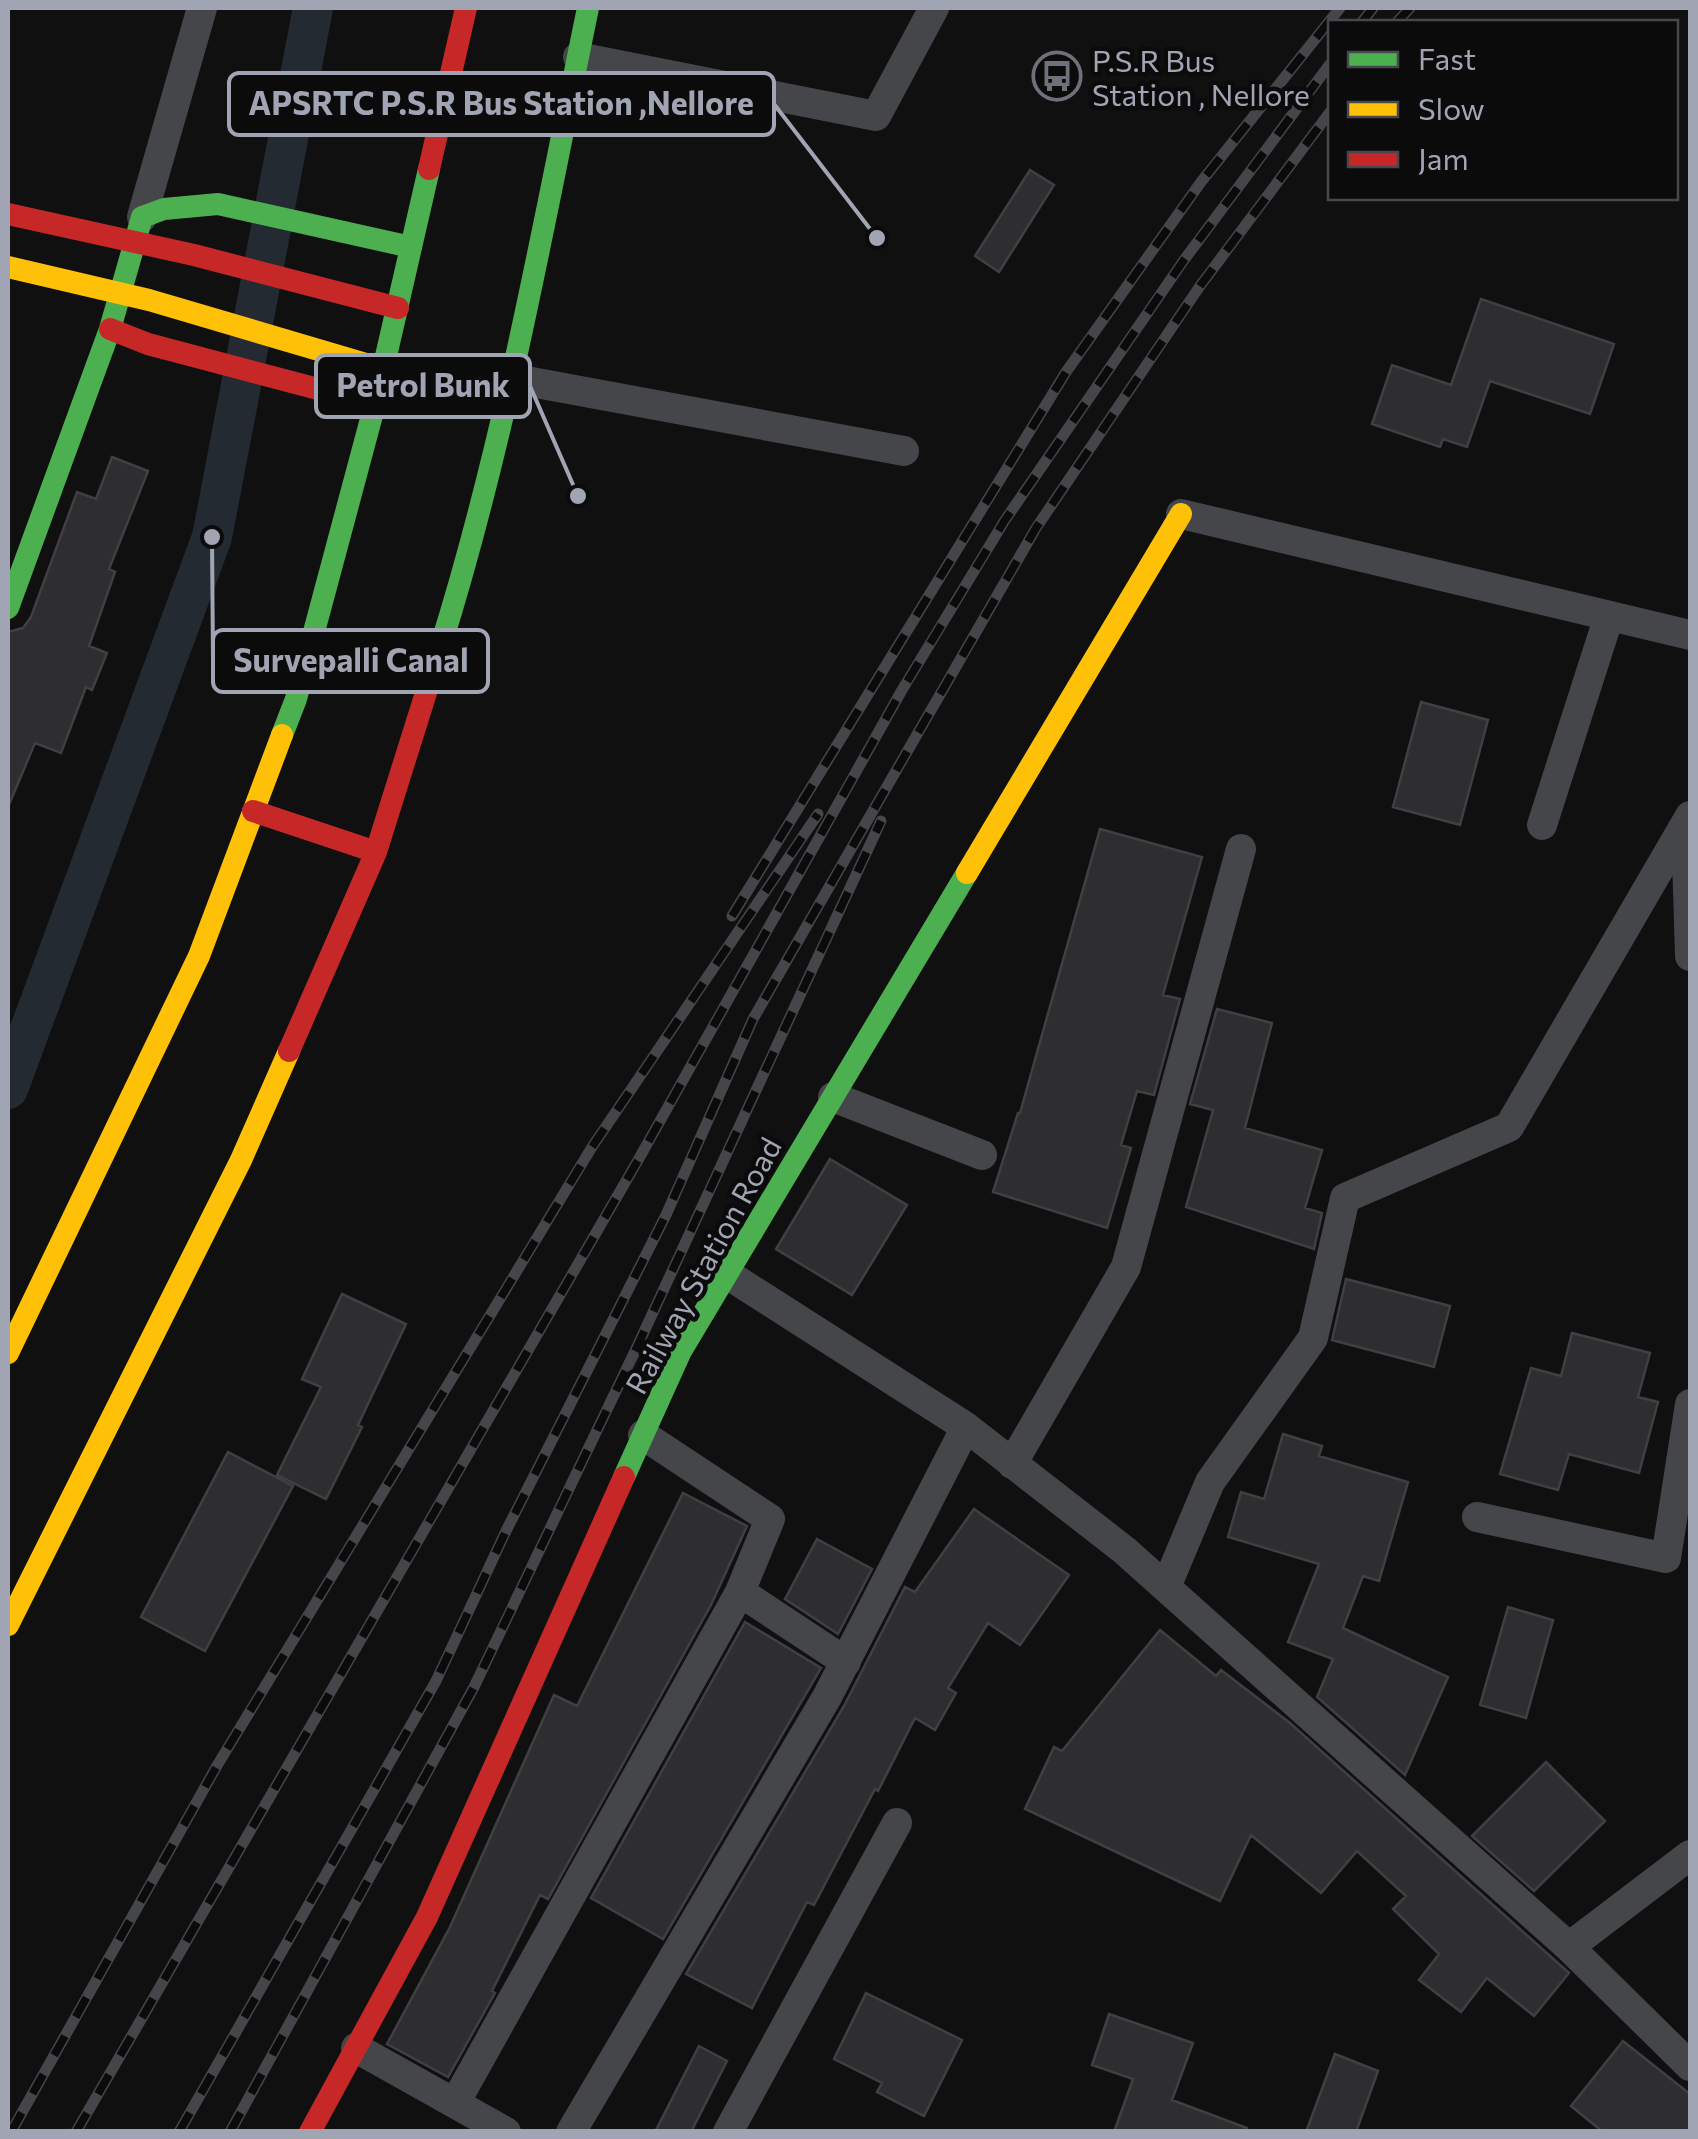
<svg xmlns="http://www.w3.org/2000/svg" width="1698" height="2139" font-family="Commissioner,sans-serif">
	<rect width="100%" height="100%" fill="#101011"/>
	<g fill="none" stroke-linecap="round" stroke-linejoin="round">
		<path stroke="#242a32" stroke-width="40" d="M8,1089L212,537L313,8"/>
	</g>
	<path fill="#2e2e30" stroke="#404044" stroke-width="2.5" d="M1030,170L1054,185L999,272L975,256Z
		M1481,299L1614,344L1590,414L1490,381L1467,447L1443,439L1440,447L1372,424L1392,365L1451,385Z
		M112,457L148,471L109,569L115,572L89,646L107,653L92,690L86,687L61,753L35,743L8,807V632L23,628L31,617L77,492L96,499Z
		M1421,702L1488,720L1460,825L1393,807Z
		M1100,829L1202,857L1163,995L1180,999L1154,1095L1137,1091L1121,1145L1131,1148L1107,1228L993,1192L1018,1113H1020Z
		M1217,1009L1272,1023L1245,1128L1322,1150L1305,1208L1322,1213L1314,1249L1186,1207L1213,1110L1190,1104Z
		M830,1159L907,1205L852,1295L776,1249Z
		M1346,1279L1450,1306L1434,1367L1332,1340Z
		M342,1294L406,1324L358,1425L362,1427L326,1499L277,1475L321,1387L302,1379Z
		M1572,1333L1650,1353L1638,1397L1658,1402L1639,1473L1569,1454L1558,1490L1500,1474L1531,1368L1561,1376Z
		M1283,1434L1322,1446L1319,1456L1408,1482L1379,1581L1363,1576L1343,1628L1448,1677L1405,1775L1317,1697L1333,1659L1288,1642L1319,1564L1228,1537L1241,1492L1264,1499Z
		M228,1452L293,1486L205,1651L141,1617Z
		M683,1493L747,1526L711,1605L548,1899L540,1895L492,1991L495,1993L448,2077L387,2044L450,1927L554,1695L577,1706Z
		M974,1509L1069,1575L1020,1645L988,1623L948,1688L956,1693L935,1730L915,1718L878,1791L875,1789L814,1905L807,1902L752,2008L686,1974L844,1706L905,1587L915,1592Z
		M817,1539L872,1569L838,1634L785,1599Z
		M1508,1607L1553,1620L1526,1718L1480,1705Z
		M745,1622L821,1668L663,1939L591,1898Z
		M1160,1630L1216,1676L1221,1670L1290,1723L1569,1973L1534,2016L1487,1978L1461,2012L1419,1980L1439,1954L1393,1909L1406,1896L1357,1851L1321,1893L1251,1835L1220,1901L1025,1809L1054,1747L1062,1751Z
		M1546,1762L1605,1821L1534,1891L1472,1836Z
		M866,1993L962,2040L924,2116L877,2092L882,2083L834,2059Z
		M1109,2014L1193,2043L1172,2100L1247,2128L1246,2132H1114L1133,2079L1092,2065Z
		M1623,2041L1690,2094V2132H1603L1571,2106Z
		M699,2046L727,2061L691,2132H655Z
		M1335,2054L1378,2071L1356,2132H1306Z"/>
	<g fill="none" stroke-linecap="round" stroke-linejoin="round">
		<path stroke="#454649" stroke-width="30" d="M578,57L876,116L934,8
			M142,217L202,8
			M510,378L904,451
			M1181,514L1690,635
			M1686,823L1690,956
			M1542,825L1609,616
			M833,1097L982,1155
			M727,1274L966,1427L1124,1550L1569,1947L1690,2066
			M643,1435L770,1519L740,1592L846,1662
			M1012,1464L1126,1267L1241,849
			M1477,1517L1666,1558L1690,1404
			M1166,1587L1210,1482L1313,1338L1345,1198L1509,1127L1690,816
			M1569,1947L1690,1855
			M356,2048L506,2132
			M455,2103L740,1592
			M571,2132L827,1697L966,1427
			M728,2132L897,1823"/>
		<path stroke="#4caf50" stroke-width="22" d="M8,608L110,329L142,217L164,209L218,204L411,247
			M441,645C506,437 544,221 588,8
			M282,735L296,699L375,404L429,169
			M624,1477L681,1351L967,873"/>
		<path stroke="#ffc107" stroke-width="22" d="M8,267L149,300L383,369
			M967,873L1181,514
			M8,1353L199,956L282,735
			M8,1625L241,1160L289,1051"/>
		<path stroke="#c62828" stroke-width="22" d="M429,169L466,8
			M8,214L194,255L398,308
			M110,329L148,344L375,404
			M253,811L376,852
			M289,1051L376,852L441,645
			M310,2132L427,1917L624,1477"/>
		<g stroke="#454649" stroke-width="11">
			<path id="rail" d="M1362,22L1373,8
				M1397,22L1410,8
				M732,916L1066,372L1201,182L1340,8
				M11,2132L218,1764L592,1147L818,814
				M76,2132L637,1162L902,690L1005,520L1184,260L1330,64
				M179,2132L436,1681L505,1533L666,1215L753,1019L1036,528L1200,286L1330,112
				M230,2132L474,1687L636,1349L881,821"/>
		</g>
		<use href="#rail" stroke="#0b0b0c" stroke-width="8" stroke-dasharray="22" stroke-linecap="butt"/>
	</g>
	<defs>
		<g id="bus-ring" transform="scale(2.5)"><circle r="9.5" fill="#0b0b0c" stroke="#6e707a" stroke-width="1.5"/><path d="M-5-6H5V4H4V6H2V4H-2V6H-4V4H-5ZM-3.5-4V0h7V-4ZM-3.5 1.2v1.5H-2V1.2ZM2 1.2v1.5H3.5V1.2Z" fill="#6e707a"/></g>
	</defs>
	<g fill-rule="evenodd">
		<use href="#bus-ring" x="1057" y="76"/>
	</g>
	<g text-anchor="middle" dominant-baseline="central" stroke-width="9" stroke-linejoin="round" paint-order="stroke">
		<g font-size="30" fill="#a1a4b2" stroke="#0b0b0c" text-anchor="start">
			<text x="1092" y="59">P.S.R Bus<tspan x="1092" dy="34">Station , Nellore</tspan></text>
		</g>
		<g font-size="30" fill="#a1a4b2" stroke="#0b0b0c">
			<text transform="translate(702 1265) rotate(-61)">Railway Station Road</text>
		</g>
	</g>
	<path fill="none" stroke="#a1a4b2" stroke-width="4" d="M877 238L774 104M578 496L530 386M212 537L213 661"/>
	<g fill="#a1a4b2" stroke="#0b0b0c" stroke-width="4">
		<circle cx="877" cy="238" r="10"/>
		<circle cx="578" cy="496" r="10"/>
		<circle cx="212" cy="537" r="10"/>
	</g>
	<g fill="#0b0b0c" stroke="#a1a4b2" stroke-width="4">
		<rect x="229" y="73" width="545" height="62" rx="10"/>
		<rect x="316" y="355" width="214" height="62" rx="10"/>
		<rect x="213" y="630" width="275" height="62" rx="10"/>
	</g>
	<g font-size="32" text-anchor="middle" font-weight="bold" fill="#a1a4b2">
		<text x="501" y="115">APSRTC P.S.R Bus Station ,Nellore</text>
		<text x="423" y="397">Petrol Bunk</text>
		<text x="351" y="672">Survepalli Canal</text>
	</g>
	<rect width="1698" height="2139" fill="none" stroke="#a1a4b2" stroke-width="20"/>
	<rect x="1328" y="20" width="350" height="180" fill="#0b0b0c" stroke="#47484e" stroke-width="2.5"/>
	<rect x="1348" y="52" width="50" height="15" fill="#4caf50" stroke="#47484e" stroke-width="2.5"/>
	<text x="1418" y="70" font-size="30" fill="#a1a4b2">Fast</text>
	<rect x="1348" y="102" width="50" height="15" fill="#ffc107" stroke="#47484e" stroke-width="2.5"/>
	<text x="1418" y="120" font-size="30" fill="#a1a4b2">Slow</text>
	<rect x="1348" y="152" width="50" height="15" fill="#c62828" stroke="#47484e" stroke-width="2.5"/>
	<text x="1418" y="170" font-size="30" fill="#a1a4b2">Jam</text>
</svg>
